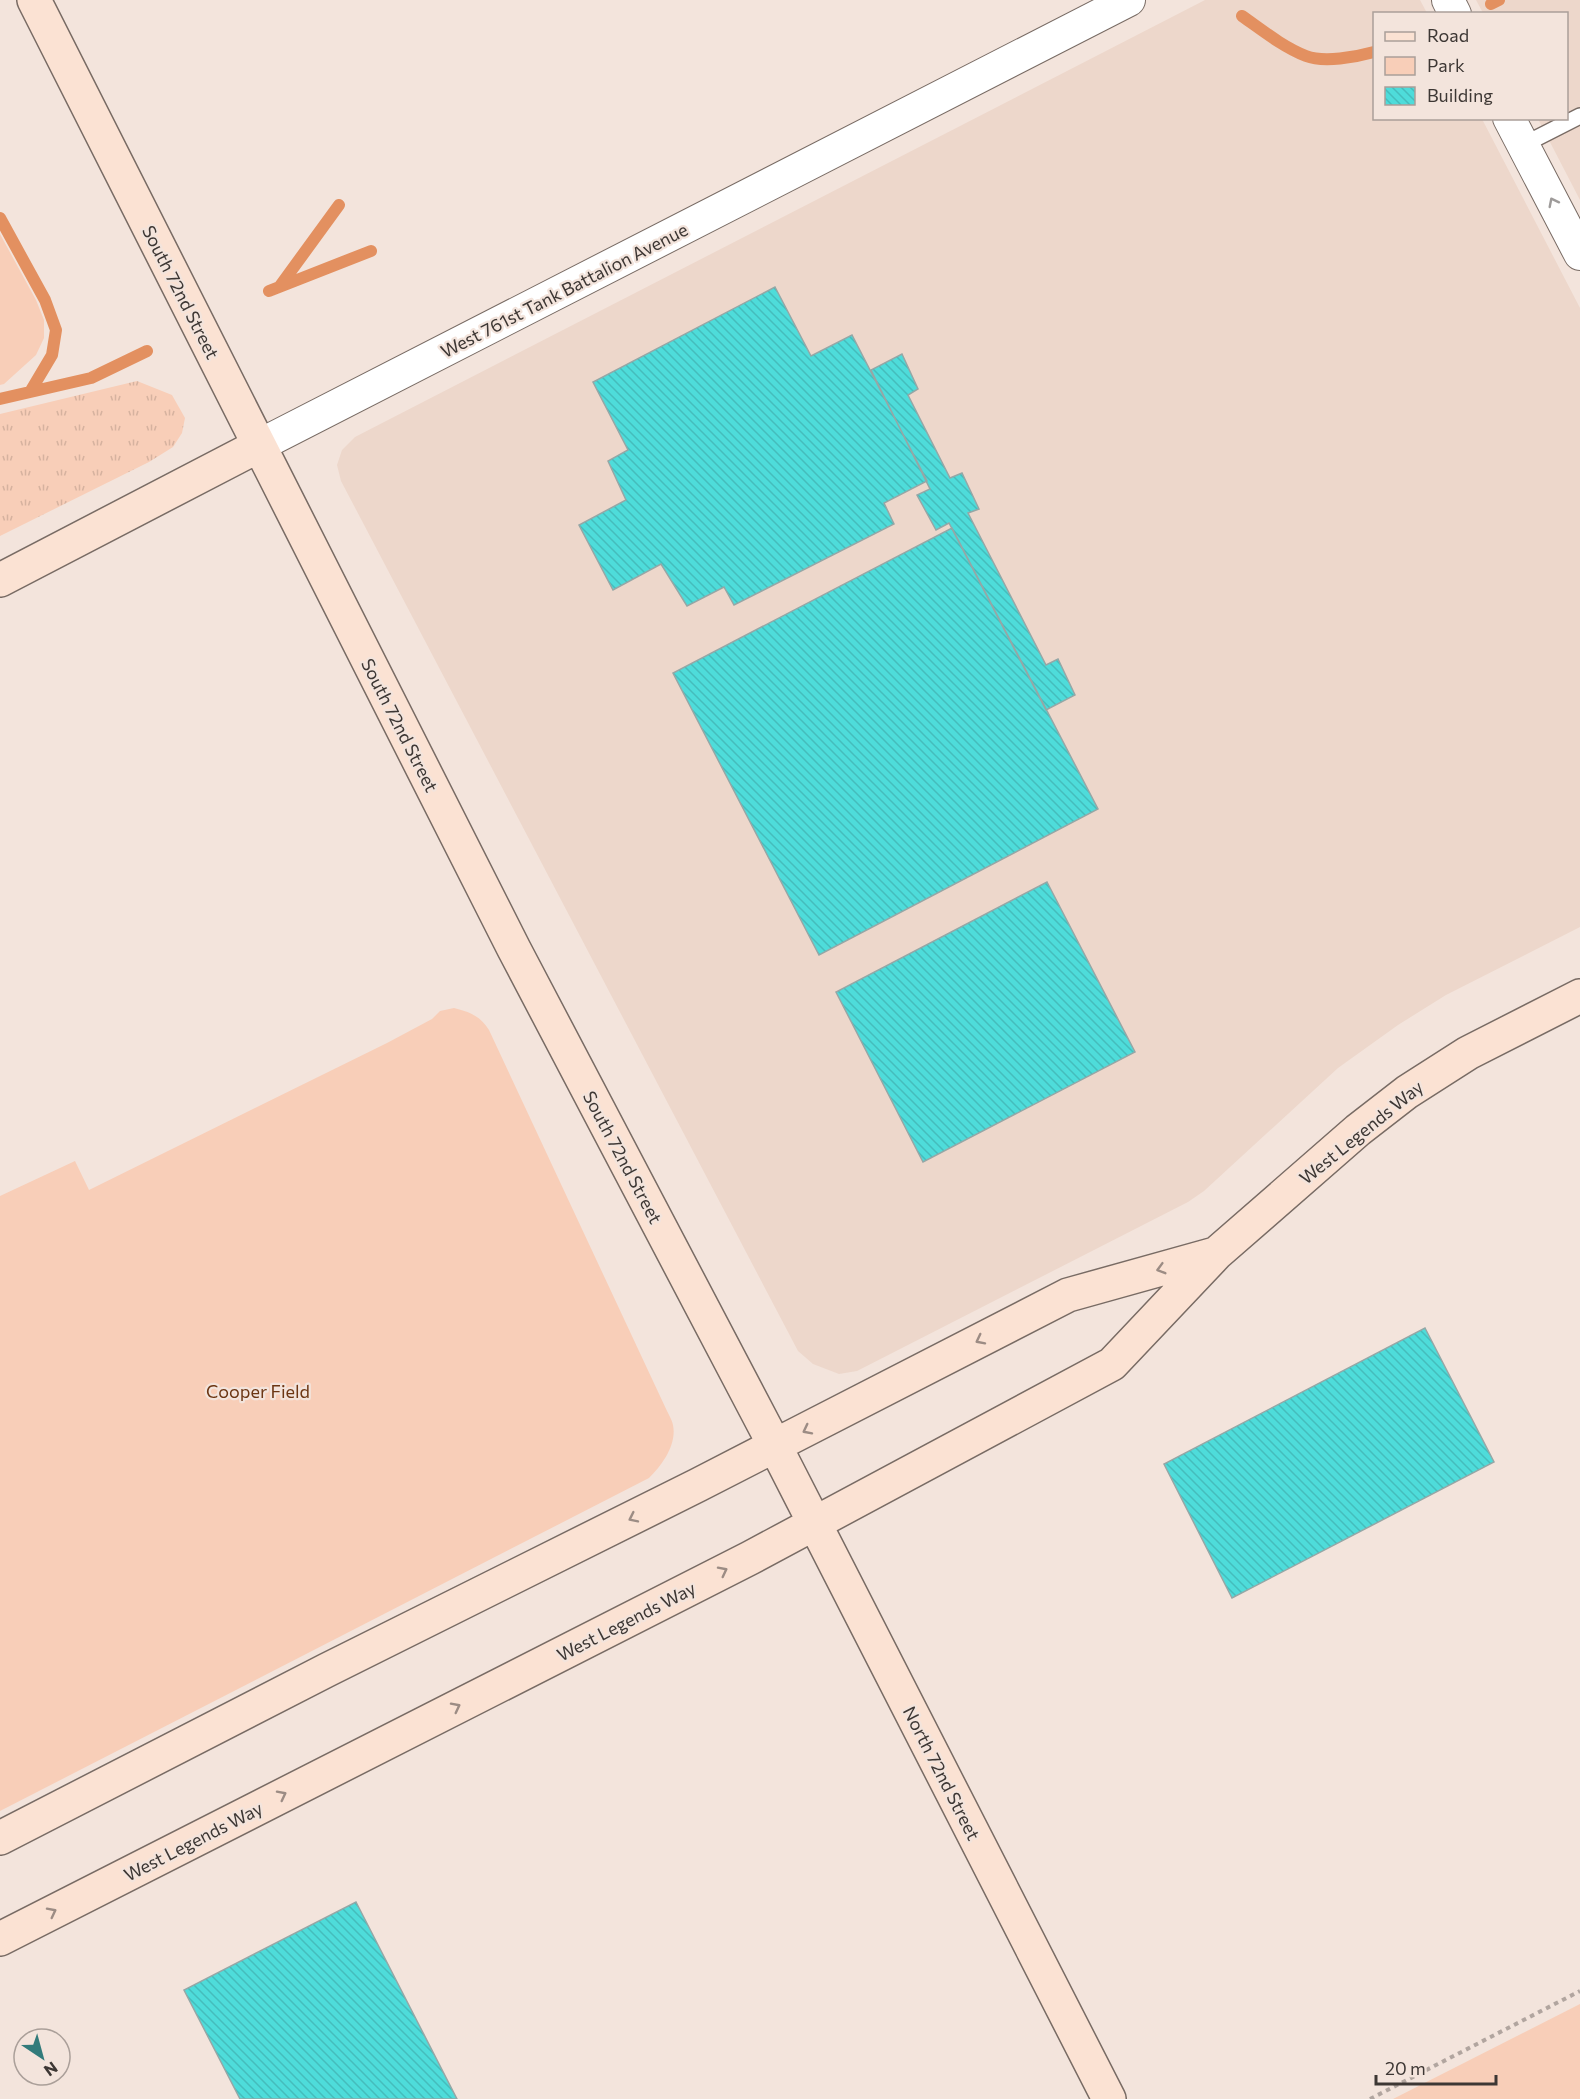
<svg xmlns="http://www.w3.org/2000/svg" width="1580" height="2099" font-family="Commissioner,sans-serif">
	<defs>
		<pattern id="grass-tufts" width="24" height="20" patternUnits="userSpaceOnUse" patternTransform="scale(1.5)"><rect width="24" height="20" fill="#f8ceb8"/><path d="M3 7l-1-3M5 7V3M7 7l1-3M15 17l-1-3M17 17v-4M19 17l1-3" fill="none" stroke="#d6b29f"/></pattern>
		<pattern id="building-back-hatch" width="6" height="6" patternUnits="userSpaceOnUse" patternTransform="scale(1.5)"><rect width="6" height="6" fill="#4edcda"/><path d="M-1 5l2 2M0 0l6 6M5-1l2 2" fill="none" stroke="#45bdbc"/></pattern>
	</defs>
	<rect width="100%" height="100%" fill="#f3e4dc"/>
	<path fill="#edd7cb" d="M1205,0H1420L1427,13L1374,14V118L1482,119L1580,308V927L1446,995L1398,1025L1338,1068L1204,1191L1188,1202L857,1371L839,1374L813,1364L798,1351L341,481L337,465L342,450L355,437Z
		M1476,0H1580V200L1538,119L1566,118V14L1483,13Z"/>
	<path fill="url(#grass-tufts)" d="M137,381L172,395L185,418L182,433L173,447L149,462L0,536V414Z"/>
	<path fill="#f8ceb8" d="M0,234L36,300L44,320V338L36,355L4,384L0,385Z
		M454,1008C470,1012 480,1016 489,1030L667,1411C669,1415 672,1420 673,1425C677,1445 662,1465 649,1478L0,1811V1196L75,1161L89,1190L387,1043L432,1019L440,1011Z
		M1580,2004V2099H1393Z"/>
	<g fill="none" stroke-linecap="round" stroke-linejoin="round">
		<path stroke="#e39060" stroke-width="12" d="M1491,4L1499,0
			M1242,16C1262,30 1283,47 1306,56C1324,63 1356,57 1374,52
			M0,218L45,300L56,330L52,355L30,392
			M280,286L339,205
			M269,291L371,251
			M0,399L91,378L147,351"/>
	</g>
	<path fill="url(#building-back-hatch)" stroke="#95a7a6" stroke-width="1.5" d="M775,287L811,356L852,335L927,481L884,503L894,524L734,605L724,587L687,606L661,564L613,590L579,525L626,500L608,461L628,450L593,382Z
		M902,354L918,389L908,395L950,478L962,473L979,509L968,513L1046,665L1058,659L1075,695L1046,710L949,523L936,530L917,495L930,489L871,370Z
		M952,528L1098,809L819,955L673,673Z
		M1047,882L1135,1052L923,1162L836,992Z
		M1425,1328L1494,1462L1232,1598L1164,1464Z
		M356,1902L457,2099H240L184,1990Z"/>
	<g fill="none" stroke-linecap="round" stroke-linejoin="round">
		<g stroke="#786b64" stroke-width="18">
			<path id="lane" d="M1523,145L1580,116"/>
		</g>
		<g stroke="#786b64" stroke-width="34">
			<path id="street" d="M1448,0L1455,14
				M1509,118L1580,254
				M258,446L1129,0"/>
		</g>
		<g stroke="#786b64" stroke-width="36">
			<path id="secondary" d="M34,0L514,949L775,1446L1109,2099
				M0,580L258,446
				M0,1838L327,1670L698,1485L1068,1295L1215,1254
				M0,1939L750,1558L1112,1364L1217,1253L1358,1130L1407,1092L1468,1053L1580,996"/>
		</g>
		<path stroke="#b1a59f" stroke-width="4" stroke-dasharray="4.5 4.5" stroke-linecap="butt" d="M1370,2099L1580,1991"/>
		<use href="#lane" stroke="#fff" stroke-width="15"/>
		<use href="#street" stroke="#fff" stroke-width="32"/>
		<use href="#secondary" stroke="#fbe2d3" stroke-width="33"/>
	</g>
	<defs><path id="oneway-chevron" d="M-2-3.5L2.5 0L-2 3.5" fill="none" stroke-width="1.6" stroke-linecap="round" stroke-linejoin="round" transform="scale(1.5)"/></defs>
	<use stroke="#9e9b9a" href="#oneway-chevron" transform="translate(1553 202) rotate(-117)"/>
	<g stroke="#9c8c84">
		<use href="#oneway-chevron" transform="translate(1161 1269) rotate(164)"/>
		<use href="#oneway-chevron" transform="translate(980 1340) rotate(153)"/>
		<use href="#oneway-chevron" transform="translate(807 1430) rotate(153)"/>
		<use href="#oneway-chevron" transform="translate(633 1518) rotate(154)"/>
		<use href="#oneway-chevron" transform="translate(723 1571) rotate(-27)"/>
		<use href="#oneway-chevron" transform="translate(456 1707) rotate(-27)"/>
		<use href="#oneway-chevron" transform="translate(282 1795) rotate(-27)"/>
		<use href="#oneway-chevron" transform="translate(52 1912) rotate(-27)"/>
	</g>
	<g text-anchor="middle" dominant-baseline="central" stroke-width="4.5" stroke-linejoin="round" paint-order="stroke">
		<g font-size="18" fill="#3d3734" stroke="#f3e4dc">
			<text transform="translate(564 290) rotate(-27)">West 761st Tank Battalion Avenue</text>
			<text transform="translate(181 292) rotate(63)">South 72nd Street</text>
			<text transform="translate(400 725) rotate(63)">South 72nd Street</text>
			<text transform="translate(1361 1132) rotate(-39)">West Legends Way</text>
			<text transform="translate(623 1157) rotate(62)">South 72nd Street</text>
			<text transform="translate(626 1621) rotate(-27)">West Legends Way</text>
			<text transform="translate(942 1773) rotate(63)">North 72nd Street</text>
			<text transform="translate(193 1841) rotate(-27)">West Legends Way</text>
		</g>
		<g font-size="18" fill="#6c3613" stroke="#f3e4dc">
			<text x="258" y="1391">Cooper Field</text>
		</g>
	</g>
	<rect x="1373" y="12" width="195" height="108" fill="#f3e4dc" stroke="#aa9f99" stroke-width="1.5"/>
	<rect x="1385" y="32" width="30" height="9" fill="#fbe2d3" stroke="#aa9f99" stroke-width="1.5"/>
	<text x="1427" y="42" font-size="18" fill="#3d3734">Road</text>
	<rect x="1385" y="57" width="30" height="18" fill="#f8ceb8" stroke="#aa9f99" stroke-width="1.5"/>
	<text x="1427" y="72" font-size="18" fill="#3d3734">Park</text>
	<rect x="1385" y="87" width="30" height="18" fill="url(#building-back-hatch)" stroke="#aa9f99" stroke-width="1.5"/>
	<text x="1427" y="102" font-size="18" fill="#3d3734">Building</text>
	<g transform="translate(42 2057) rotate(144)"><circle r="28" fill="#f3e4dc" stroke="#aa9f99" stroke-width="1.5"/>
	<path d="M0-4.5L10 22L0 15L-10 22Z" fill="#327b7b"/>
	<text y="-9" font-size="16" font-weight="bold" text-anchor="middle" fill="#3d3734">N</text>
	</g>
	<path d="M1376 2075v9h120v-9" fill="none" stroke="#3d3734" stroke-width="3"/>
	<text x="1385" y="2075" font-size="18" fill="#3d3734" stroke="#f3e4dc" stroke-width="4.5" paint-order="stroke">20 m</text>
</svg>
